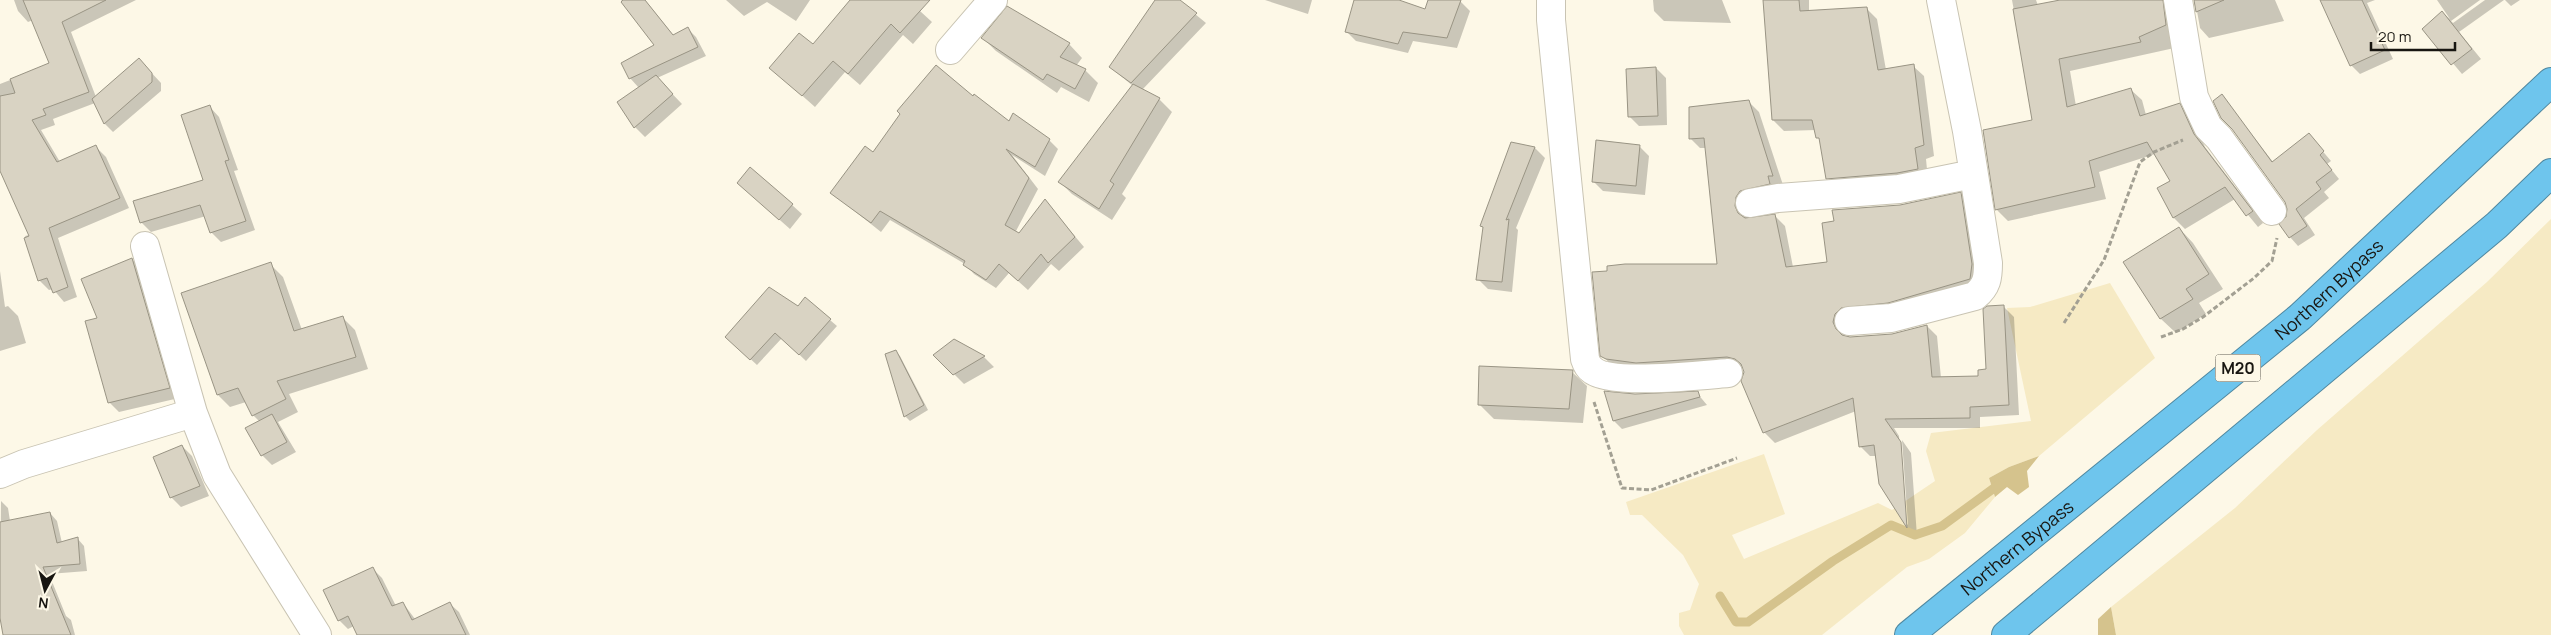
<svg xmlns="http://www.w3.org/2000/svg" width="2551" height="635" font-family="Manrope,sans-serif">
	<rect width="100%" height="100%" fill="#fdf8e7"/>
	<path fill="#f6eac4" d="M2551,219V635H2116L2111,607L2235,508L2317,430L2487,282Z
		M2110,283L2155,358L2039,456L2009,467L1989,478L1995,497L1965,533L1929,559L1907,567L1822,635H1684L1679,626V613L1690,610L1699,584L1683,555L1642,515H1630L1626,502L1764,454L1785,514L1732,535L1744,559L1878,503L1892,510L1935,481L1926,451L1931,433L2031,421L2007,308L2030,307Z"/>
	<path fill="#d5c38d" d="M2039,456L2027,471L2029,487L2018,495L2007,487L1995,497L1989,478L2009,467Z
		M2111,607L2116,635H2098V619Z"/>
	<path fill="#0003" d="M14,0H136L71,32L96,97L148,69L161,83V91L113,132L105,124L95,103L53,119L55,125L41,130L60,162L96,147L106,157L129,208L58,238L77,297L64,302L53,289L49,290L39,280L25,236L29,235L0,160V84L51,64L33,20L28,22L18,11Z
		M621,0H645L674,36L687,28L696,37L706,56L657,78L682,104L645,137L635,127L619,102L639,88L630,78L656,45Z
		M726,0H810L796,21L767,2L744,16Z
		M852,0H908L932,22L913,44L903,35L860,85L845,72L815,107L771,68L813,46Z
		M1157,0H1178L1206,23L1142,90L1159,99L1172,112L1122,194L1126,198L1112,220L1072,194L1060,182L1133,86L1110,67Z
		M1265,0H1312L1308,14Z
		M1356,0H1395L1426,10L1430,0H1449L1460,1L1470,11L1457,48L1413,41L1408,53L1356,41L1346,31Z
		M1653,0H1722L1731,23L1664,21L1654,11Z
		M1764,0H1809V12L1866,8L1877,19L1886,70L1913,66L1924,76L1934,156L1926,159L1928,180L1838,189L1828,178L1821,141L1816,130L1784,131L1773,120Z
		M2012,0H2036L2044,22L2147,0H2161L2170,9L2179,47L2070,71L2076,106L2130,89L2142,100L2146,115L2179,104L2191,116L2205,147L2263,223L2258,227L2235,199L2185,229L2174,218L2159,188L2172,181L2155,154L2099,172L2106,199L2008,221L1997,210L1984,131L2034,121Z
		M2195,0H2275L2284,21L2209,38L2200,28Z
		M2323,0H2375L2367,3L2393,59L2360,74L2351,65Z
		M2437,0H2480L2451,21L2453,23L2485,0H2504L2459,32L2481,59L2462,74L2424,29L2442,12L2450,19Z
		M2505,0H2520L2511,6Z
		M1007,8L1069,44L1082,58L1076,66L1085,70L1098,83L1089,102L1061,87L1057,93L996,51L983,38Z
		M1656,68L1666,78L1667,125L1639,126L1629,116Z
		M2222,96L2273,162L2309,135L2331,161L2327,164L2339,179L2324,192L2329,198L2304,218L2315,235L2298,246L2290,237L2289,209L2286,202Z
		M973,97L1010,123L1049,140L1058,149L1045,176L1012,155L1038,189L1015,233L1019,235L1045,201L1084,247L1059,271L1051,264L1028,290L1009,273L996,288L974,274L965,264L890,220L881,232L832,193L873,153Z
		M1749,102L1759,112L1783,185L1745,208L1744,217L1775,216L1785,226L1793,267L1829,263L1900,206L1961,194L1971,204L1982,285L1843,333L1845,337L1850,338L1892,335L1927,326L1937,336L1941,378L1979,377L1987,371L2003,306L2014,317L2019,415L1980,417V428H1894L1899,436L1905,522L1908,525L1902,440L1911,453L1917,536L1908,528L1880,484L1876,456H1870L1860,446L1856,411L1775,443L1764,432L1744,368L1647,372L1612,366L1602,355L1718,265L1706,148H1700L1690,138Z
		M210,107L219,117L238,170L234,171L255,230L221,242L211,232L206,216L151,232L141,222L205,181Z
		M1512,143L1535,148L1545,158L1516,228L1518,230L1512,292L1488,289L1478,279L1484,228L1482,226Z
		M1639,146L1649,156L1645,195L1603,191L1593,181Z
		M738,183L792,205L802,214L790,229Z
		M2179,228L2193,243L2223,289L2199,303L2206,314L2176,333L2161,319L2125,262Z
		M132,259L142,269L179,398L119,412L109,402L99,319Z
		M270,264L283,277L302,330L342,317L355,330L368,369L289,394L298,412L278,422L296,452L272,465L262,455L260,422L253,415L246,402L230,407L218,395L182,294Z
		M0,271L5,307L8,306L18,316L26,343L0,351Z
		M798,308L830,320L837,326L806,361L782,338L757,365L733,343Z
		M954,340L984,357L994,367L964,384L935,355Z
		M895,351L900,356L928,410L910,421L905,416Z
		M1572,372L1587,386L1583,423L1494,419L1480,405Z
		M1697,393L1707,405L1622,429L1614,421L1635,395Z
		M182,446L192,456L209,496L181,507L171,497Z
		M1,501L8,508L10,521L50,513L57,521L62,543L77,538L84,546L87,571L49,574L66,616L71,620L75,635H5L0,612Z
		M373,569L382,578L396,606L403,603L415,619L449,603L459,612L470,635H358L354,626L348,629L339,620Z"/>
	<g fill="none" stroke-linecap="round" stroke-linejoin="round">
		<path stroke="#d5c38d" stroke-width="9" d="M1720,596L1736,622H1748L1833,561L1891,525L1915,535L1942,526L2001,483"/>
	</g>
	<path fill="#d9d3c3" stroke="#999484" d="M23,0H106L62,22L89,92L43,109L46,115L32,120L57,162L96,145L120,198L49,228L68,287L53,293L47,278L38,281L24,238L29,236L0,171V96L15,93L10,79L49,63Z
		M623,0H645L673,35L688,27L698,47L629,79L621,63L654,45L621,2Z
		M850,0H930L900,33L891,24L848,74L833,61L802,96L769,68L799,33L813,44Z
		M1155,0H1180L1197,13L1131,83L1109,67Z
		M1354,0H1399L1425,9L1428,0H1461L1447,38L1403,32L1398,44L1345,32Z
		M1763,0H1799L1800,11L1867,7L1878,70L1914,64L1924,145L1915,148L1918,169L1897,173L1826,179L1819,138H1816L1812,120H1772Z
		M2060,0H2163L2166,25L2139,37L2141,42L2059,59L2067,107L2131,88L2140,116L2180,103L2194,134L2253,211L2246,216L2225,187L2173,218L2157,188L2170,181L2147,142L2089,161L2095,187L1995,210L1983,130L2032,120L2013,9Z
		M2194,0H2224L2196,12Z
		M2320,0H2362L2385,50L2350,66Z
		M1007,6L1070,43L1060,57L1086,69L1075,89L1047,74L1043,80L981,38Z
		M2442,11L2472,49L2451,65L2422,29Z
		M139,58L152,73V82L104,124L92,99Z
		M936,65L973,96L974,94L1009,121L1013,113L1050,139L1035,167L1006,149L1029,178L1005,225L1019,233L1045,199L1075,237L1048,263L1041,254L1018,281L999,264L986,280L963,265L965,261L880,211L871,223L830,193L865,146L873,152L900,114L897,111Z
		M1656,67L1658,116L1628,117L1626,69Z
		M656,75L673,94L634,128L617,102Z
		M1133,84L1160,98L1110,181L1114,184L1099,209L1058,182Z
		M2222,94L2272,162L2309,133L2324,151L2320,155L2332,170L2316,182L2321,189L2296,209L2307,226L2289,238L2279,224L2286,217L2287,209L2285,202L2232,129L2221,118L2213,101Z
		M1749,100L1773,176H1768L1770,184L1740,191L1736,197L1735,206L1738,213L1745,218L1775,214L1786,267L1827,262L1822,223L1834,221L1832,210L1900,205L1961,192L1972,264L1970,279L1888,303L1841,308L1835,314L1833,322L1836,329L1842,335L1850,337L1892,334L1927,325L1932,377L1978,376V370L1986,369L1983,309L1987,306L2004,305L2009,405L1970,407V418L1885,419L1901,442L1907,528L1879,484L1874,445L1859,447L1853,398L1763,433L1741,381L1744,372L1741,364L1735,359L1727,357L1636,363L1606,359L1600,356L1592,272L1607,271V266L1625,264H1717L1704,138L1689,139V107Z
		M210,105L229,160L225,161L246,221L210,233L200,205L140,223L133,201L203,180L181,115Z
		M1596,140L1640,145L1636,186L1592,182Z
		M1511,142L1535,147L1506,220L1509,219L1502,282L1476,280L1483,227L1480,226Z
		M750,167L793,204L779,220L737,183Z
		M2179,227L2209,274L2186,289L2193,299L2160,319L2123,262Z
		M132,258L170,388L108,403L85,321L97,318L81,279Z
		M271,262L294,331L343,316L356,357L277,381L286,399L252,416L238,388L217,395L181,293Z
		M769,287L798,306L805,297L831,319L799,355L775,333L750,360L725,337Z
		M954,339L985,356L953,375L933,355Z
		M896,350L924,405L904,417L885,354Z
		M1479,366L1573,370L1569,409L1478,405Z
		M1604,391L1635,394L1698,391L1700,397L1613,421Z
		M272,414L287,442L261,456L245,428Z
		M182,445L200,486L170,498L153,457Z
		M50,512L57,543L78,537L80,564L43,567L71,635H3L0,618V522Z
		M373,567L392,606L403,602L412,620L450,602L466,635H357L348,616L338,621L323,590Z"/>
	<g fill="none" stroke-linecap="round" stroke-linejoin="round">
		<g stroke="#c9c4b3" stroke-width="30">
			<path id="minor" d="M1551,0V20L1585,359C1586,362 1588,367 1591,369C1608,386 1703,375 1728,373
				M2178,0L2194,97L2208,127L2219,138L2272,211
				M950,50L993,0
				M1750,203L1778,198L1899,189L1973,174
				M145,246L193,413L217,475L317,635
				M1849,321L1891,318L1975,296C1987,286 1988,278 1988,263L1967,131L1941,0
				M0,474L24,464L193,413"/>
		</g>
		<g stroke="#5088a0" stroke-width="30">
			<g id="highway">
				<path id="s1" d="M1909,635L2300,317L2551,82"/>
				<path d="M2006,635L2497,225L2551,173"/>
			</g>
		</g>
		<path stroke="#a3a093" stroke-width="3" stroke-dasharray="5 2.5" stroke-linecap="butt" d="M2064,323L2104,260L2140,162L2154,152L2183,140
			M2161,337L2183,329L2203,317L2254,278L2272,261L2277,238
			M1594,402L1622,488L1651,490L1737,458"/>
		<use href="#minor" stroke="#fff" stroke-width="28"/>
		<use href="#highway" stroke="#6ec5ed" stroke-width="28"/>
	</g>
	<g text-anchor="middle" dominant-baseline="central" stroke-width="5" stroke-linejoin="round" paint-order="stroke">
		<rect fill="#fdf8e7" stroke="#5d5a51" stroke-width="1" x="2215.5" y="354.5" width="45" height="27" rx="4"/>
		<g font-size="16" font-weight="bold" fill="#181611">
			<text x="2238" y="368">M20</text>
		</g>
		<g font-size="18" fill="#181611" stroke="#fdf8e7">
			<text stroke="none"><textPath href="#s1" startOffset="544">Northern Bypass</textPath></text>
			<text stroke="none"><textPath href="#s1" startOffset="139">Northern Bypass</textPath></text>
		</g>
	</g>
	<g transform="translate(45 590) rotate(187)" stroke="#fdf8e7" stroke-width="4" paint-order="stroke">
	<path d="M0-4L9 19L0 12L-9 19Z" fill="#181611"/>
	<text y="-8" font-size="14" font-weight="bold" text-anchor="middle" fill="#181611">N</text>
	</g>
	<path d="M2371 42v8h84v-8" fill="none" stroke="#181611" stroke-width="2.5"/>
	<text x="2378" y="42" font-size="15" fill="#181611" stroke="#fdf8e7" stroke-width="4" paint-order="stroke">20 m</text>
</svg>
